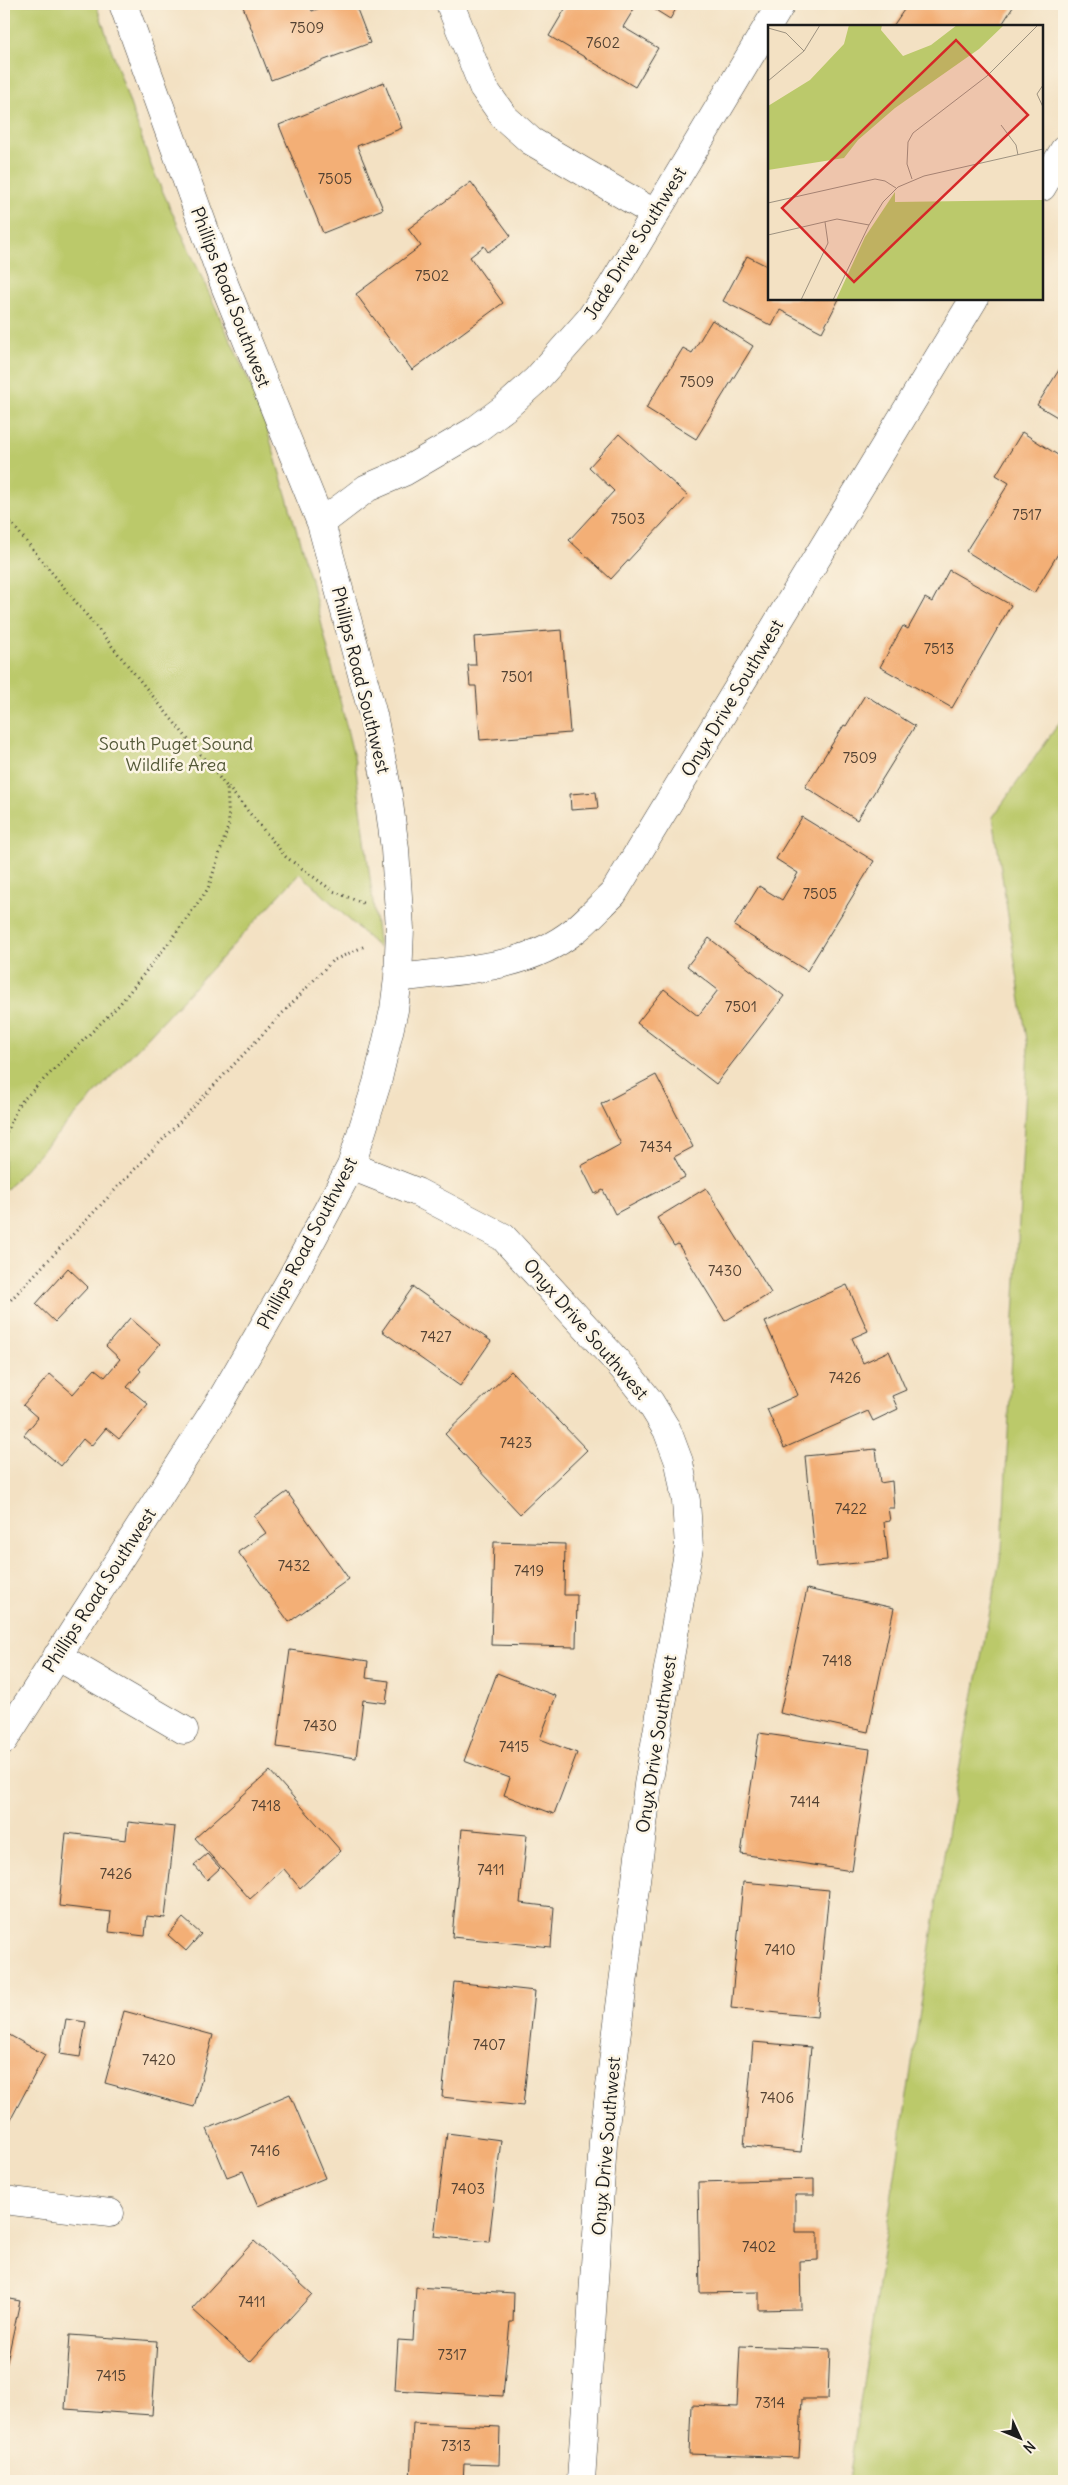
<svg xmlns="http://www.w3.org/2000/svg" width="1068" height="2485" font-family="Delius,sans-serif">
	<rect width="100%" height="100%" fill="#fcf5e5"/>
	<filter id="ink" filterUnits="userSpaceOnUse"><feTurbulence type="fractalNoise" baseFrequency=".02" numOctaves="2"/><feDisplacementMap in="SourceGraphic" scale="10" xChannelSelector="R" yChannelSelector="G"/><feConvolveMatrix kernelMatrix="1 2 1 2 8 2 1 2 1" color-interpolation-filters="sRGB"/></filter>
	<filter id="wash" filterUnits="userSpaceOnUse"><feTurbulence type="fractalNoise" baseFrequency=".0096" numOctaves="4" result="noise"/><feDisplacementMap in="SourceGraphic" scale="20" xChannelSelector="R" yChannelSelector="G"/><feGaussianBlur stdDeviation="1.12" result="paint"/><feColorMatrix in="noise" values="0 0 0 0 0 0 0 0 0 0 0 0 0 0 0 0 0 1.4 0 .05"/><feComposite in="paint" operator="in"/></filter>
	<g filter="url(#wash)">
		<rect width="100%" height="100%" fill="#f3e1c3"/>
		<path fill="#bbc96b" stroke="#6c7244" d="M4,4H96L152,168L260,405L311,580L355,762L379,948L300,873L4,1192Z
			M1064,716V2481H848L949,1822L1002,1549L1028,1047L993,817Z"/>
		<g id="blocks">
			<path fill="#f3af76" d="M242,4H309L312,11L331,4H355L370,43L271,80Z
				M568,4H637L623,27L658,48L635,87L549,36Z
				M646,4H679L670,19Z
				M908,4H1015L1001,26H893Z
				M384,82L402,128L357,146L383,209L323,233L279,125Z
				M471,182L511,236L488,252L484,246L470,257L503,303L412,370L356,294L421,246L408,229Z
				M747,256L769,267V299H839L822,332L780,310L772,326L723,301Z
				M712,320L753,346L696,439L646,408L683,348L692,353Z
				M1064,362V421L1037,405Z
				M1022,432L1064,459V544L1034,593L966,551L1009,483L996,475Z
				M619,434L688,496L611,579L569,540L614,491L589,467Z
				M949,570L1011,605L952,708L880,667L903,626L908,629L925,598L932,602Z
				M562,630L570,733L480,740L476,686H470L468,665H476L474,637Z
				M865,695L915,726L857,820L805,787L844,725L846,726Z
				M596,792L598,808L571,810L570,794Z
				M802,817L874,861L807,971L734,926L759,886L782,900L798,873L776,859Z
				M709,938L784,996L716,1084L637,1023L664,989L698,1016L718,990L687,966Z
				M656,1075L693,1147L674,1157L685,1177L615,1214L603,1190L595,1194L581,1166L621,1144L601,1104Z
				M706,1188L771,1293L725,1321L678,1244L674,1246L657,1218Z
				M68,1268L88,1287L55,1322L36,1304Z
				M847,1285L868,1331L852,1338L863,1363L889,1351L906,1390L892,1396L898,1409L873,1421L868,1411L784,1448L767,1409L798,1395L765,1322Z
				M413,1287L491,1341L460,1386L382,1331Z
				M130,1318L160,1344L139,1369L141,1371L127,1387L148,1404L119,1439L106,1428L91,1446L83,1439L61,1466L24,1435L38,1418L23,1405L50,1374L73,1394L95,1369L105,1377L120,1359L106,1346Z
				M511,1371L587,1450L520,1514L445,1434Z
				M876,1449L880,1483L892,1481L894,1508H888L890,1521L884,1522L888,1560L816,1567L805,1456Z
				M287,1492L349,1579L289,1622L238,1552L266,1533L254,1516Z
				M494,1542L565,1544L564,1595H577L576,1647L491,1645Z
				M807,1589L894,1608L868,1732L780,1713Z
				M290,1650L368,1661L366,1678L389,1681L386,1703L363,1700L356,1758L277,1747Z
				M497,1673L556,1696L540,1739L577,1753L554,1814L504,1795L510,1778L464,1761Z
				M759,1733L870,1749L852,1871L741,1854Z
				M270,1771L341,1851L300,1888L284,1869L250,1899L195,1838Z
				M128,1822L175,1827L165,1918L147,1916L145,1936L109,1932L111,1912L59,1906L66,1833L126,1840Z
				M462,1829L527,1835L520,1903L554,1907L551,1947L452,1937Z
				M207,1854L220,1868L207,1880L194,1865Z
				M743,1882L829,1890L817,2017L731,2008Z
				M183,1918L201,1934L186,1951L168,1935Z
				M454,1982L535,1991L523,2106L442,2097Z
				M124,2011L213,2035L194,2107L105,2083Z
				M66,2019L86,2022L80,2057L60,2054Z
				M4,2032L45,2055L4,2132Z
				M753,2042L811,2047L801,2152L744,2146Z
				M290,2094L325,2178L258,2206L243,2171L227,2177L207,2129Z
				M447,2133L501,2140L489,2242L434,2236Z
				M814,2179V2195H795V2232H818V2260L800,2261L801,2309L759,2310V2292L700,2293L698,2182Z
				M254,2241L312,2294L250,2362L192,2309Z
				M416,2287L514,2293L513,2322H510L503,2396L395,2390L398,2340L413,2341Z
				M4,2298L20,2301L5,2371H4Z
				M70,2335L157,2341L152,2415L65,2409Z
				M740,2346L830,2349L828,2399H802L799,2458L689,2454L691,2405L737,2407Z
				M413,2423L500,2427L499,2465L464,2464L463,2481H410Z"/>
		</g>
	</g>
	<g filter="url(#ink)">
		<use href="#blocks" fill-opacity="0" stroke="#3c3a35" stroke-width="1"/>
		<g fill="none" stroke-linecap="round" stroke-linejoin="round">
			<g stroke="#3c3a35" stroke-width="29">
				<path id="minor" d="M450,4L483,87L504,117L531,141L654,213
					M1042,187L1064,150
					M321,523L367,488L404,472L474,431L506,407L536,380L589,320L612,286L781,4
					M398,978C456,970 526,970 574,931C588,920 600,906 613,894L974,299
					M351,1166L417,1192L503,1237L623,1368L650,1402L667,1430L679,1462L686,1501L689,1547L648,1785L603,2142L581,2481
					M57,1656L184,1730
					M4,1740L221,1400L291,1279L351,1166L377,1083L394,1010L398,978L400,929L395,849L387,788L373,715L321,523L225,286L123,4
					M4,2200L110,2213"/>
			</g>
			<path stroke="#3c3a35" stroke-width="3" stroke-dasharray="1 4" stroke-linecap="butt" d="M4,514L227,787L229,824L208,889L171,940L119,1005L19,1104L4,1138
				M228,787L286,857L333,891L365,904
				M4,1307L332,961L365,946"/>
			<use href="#minor" stroke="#fff" stroke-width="28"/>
		</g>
	</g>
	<g text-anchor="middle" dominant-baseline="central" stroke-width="5" stroke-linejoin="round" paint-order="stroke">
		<g font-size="15" fill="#524132">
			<text x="307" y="27">7509</text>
			<text x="603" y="42">7602</text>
			<text x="335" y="178">7505</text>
			<text x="432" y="275">7502</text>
			<text x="697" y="381">7509</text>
			<text x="1027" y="514">7517</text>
			<text x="628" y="518">7503</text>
			<text x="939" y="648">7513</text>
			<text x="517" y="676">7501</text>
			<text x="860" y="757">7509</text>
			<text x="820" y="893">7505</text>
			<text x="741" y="1006">7501</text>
			<text x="656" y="1146">7434</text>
			<text x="725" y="1270">7430</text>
			<text x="436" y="1336">7427</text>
			<text x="845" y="1377">7426</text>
			<text x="516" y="1442">7423</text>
			<text x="851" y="1508">7422</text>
			<text x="294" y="1565">7432</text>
			<text x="529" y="1570">7419</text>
			<text x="837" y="1660">7418</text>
			<text x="320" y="1725">7430</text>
			<text x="514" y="1746">7415</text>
			<text x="805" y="1801">7414</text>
			<text x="266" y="1805">7418</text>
			<text x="491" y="1869">7411</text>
			<text x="116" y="1873">7426</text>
			<text x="780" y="1949">7410</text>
			<text x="489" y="2044">7407</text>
			<text x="159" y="2059">7420</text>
			<text x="777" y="2097">7406</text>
			<text x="265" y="2150">7416</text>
			<text x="468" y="2188">7403</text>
			<text x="759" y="2246">7402</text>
			<text x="252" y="2301">7411</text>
			<text x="452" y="2354">7317</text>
			<text x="111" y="2375">7415</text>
			<text x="770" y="2402">7314</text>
			<text x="456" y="2445">7313</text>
		</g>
		<g font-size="18" fill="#1c1c1c" stroke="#fcf5e5">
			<text transform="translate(635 243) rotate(-58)">Jade Drive Southwest</text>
			<text transform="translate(231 297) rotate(69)">Phillips Road Southwest</text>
			<text transform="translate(361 680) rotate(76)">Phillips Road Southwest</text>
			<text transform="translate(732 698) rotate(-59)">Onyx Drive Southwest</text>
			<text transform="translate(307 1243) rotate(-62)">Phillips Road Southwest</text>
			<text transform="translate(586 1329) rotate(49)">Onyx Drive Southwest</text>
			<text transform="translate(99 1590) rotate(-57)">Phillips Road Southwest</text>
			<text transform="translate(656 1744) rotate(-81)">Onyx Drive Southwest</text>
			<text transform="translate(606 2146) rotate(-85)">Onyx Drive Southwest</text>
		</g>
		<g font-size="18" fill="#545938" stroke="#fcf5e5">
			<text x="176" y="743">South Puget Sound<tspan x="176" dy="21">Wildlife Area</tspan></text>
		</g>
	</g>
	<g transform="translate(768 25)">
		<rect width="275" height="275" fill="#f3e1c3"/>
		<path d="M81,0H114L113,5L135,31L163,20L189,0H236L211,24L127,83L90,115L76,133L0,145V81L42,55L76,19ZM127,167V177L275,175V275H68L97,212Z" fill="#bbc96b"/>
		<path fill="none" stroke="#9d9280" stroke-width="1" d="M0,3L18,8L36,26M0,56L36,26L52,0M275,60L269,69L275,82M233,100L248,120L250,130M144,154L139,139L140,117L145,108L219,51L270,0M0,178L107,154L117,156L128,163M0,210L69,194L101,200M0,215V237M33,275L60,218L57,197M65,275L101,200L115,177L130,162L156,151L275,124"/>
		<path fill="#d62828" fill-opacity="0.15" stroke="#d62828" stroke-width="2.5" d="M188,15L260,90L86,257L14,183Z"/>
		<rect width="275" height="275" fill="none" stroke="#1c1c1c" stroke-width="2.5"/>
	</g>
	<rect width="1068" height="2485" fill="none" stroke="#fcf5e5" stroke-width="20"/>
	<g transform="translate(1020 2438) rotate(134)" stroke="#fcf5e5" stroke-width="4" paint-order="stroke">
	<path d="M0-4L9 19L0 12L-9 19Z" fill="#1c1c1c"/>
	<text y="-8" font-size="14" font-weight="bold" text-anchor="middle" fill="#1c1c1c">N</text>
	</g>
</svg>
